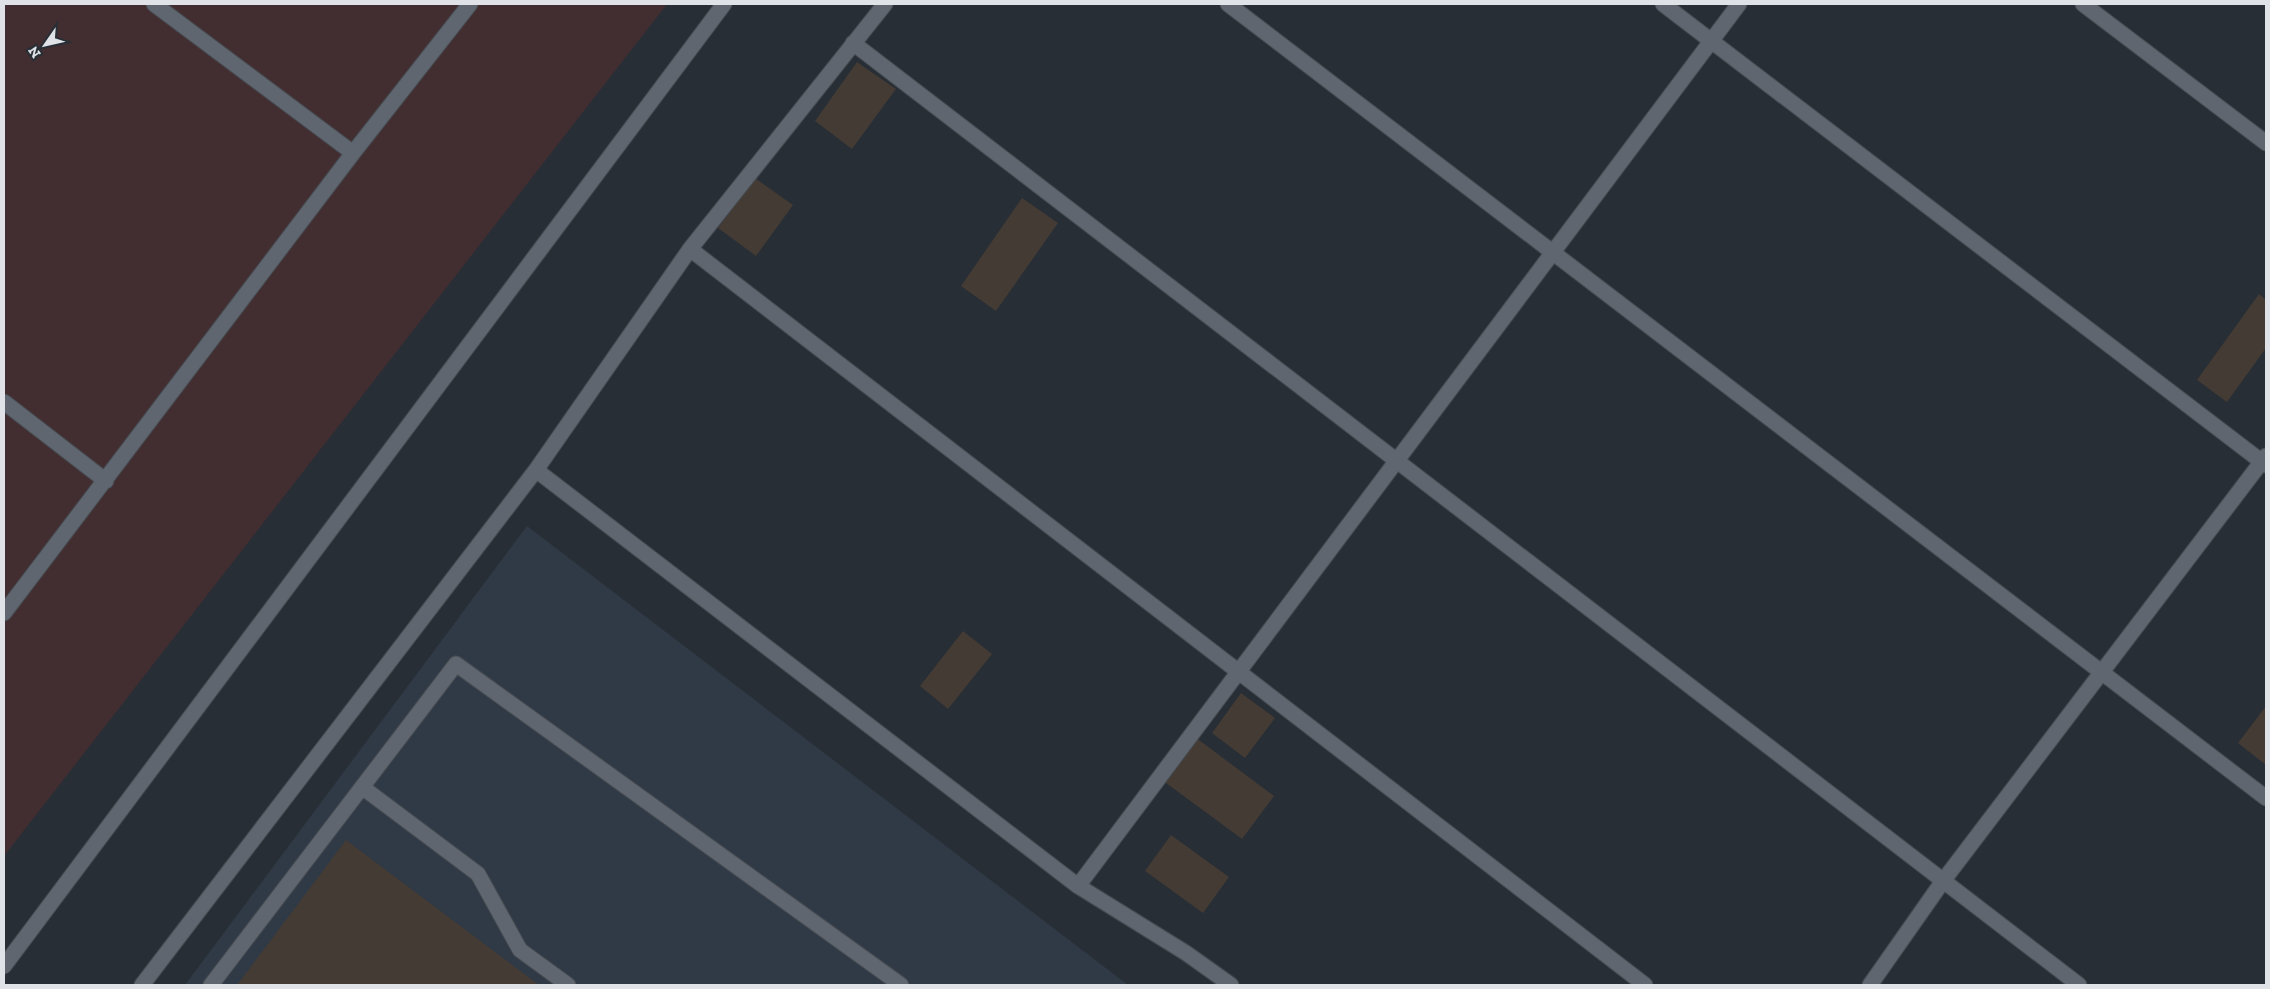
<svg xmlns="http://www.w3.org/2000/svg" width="2270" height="989" font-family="'Zilla Slab',serif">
	<rect width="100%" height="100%" fill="#282e35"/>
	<path fill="#422e31" d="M4,4H667L4,856Z"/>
	<path fill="#303a46" d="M527,526L1128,985H185Z"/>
	<path fill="#433b34" d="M857,62L896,89L852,149L815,121Z
		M755,178L793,205L756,256L718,228Z
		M1022,198L1058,223L996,311L961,286Z
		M2259,294L2266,300V348L2227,402L2197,380Z
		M963,631L992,654L948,709L920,686Z
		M1241,693L1275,718L1245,758L1212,733Z
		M2266,706V765L2238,743Z
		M1195,737L1274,796L1242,839L1162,780Z
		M1171,835L1229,877L1203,913L1145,871Z
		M346,840L539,985H237Z"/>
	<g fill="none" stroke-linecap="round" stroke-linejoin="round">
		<g stroke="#464b51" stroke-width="17">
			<path id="lane" d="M154,4L353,153
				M4,402L106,481
				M4,613L353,153L470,4
				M362,787L478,874L520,950L568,985
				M4,966L724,4
				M211,985L456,664L901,985"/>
		</g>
		<g stroke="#464b51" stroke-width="17">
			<path id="street" d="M1228,4L2266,798
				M1663,4L2266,465
				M2083,4L2266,143
				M853,43L2079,985
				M690,249L1645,985
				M536,470L1078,886L1186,953L1231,985
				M1078,886L1739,4
				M142,985L536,470L690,249L885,4
				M1870,985L1943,881L2266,456"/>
		</g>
		<use href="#lane" stroke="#5f666f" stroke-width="15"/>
		<use href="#street" stroke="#5f666f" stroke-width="15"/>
	</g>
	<rect width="2270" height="989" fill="none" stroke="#dfe3e8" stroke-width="10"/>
	<g transform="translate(45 45) rotate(236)" stroke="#282e35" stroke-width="4" paint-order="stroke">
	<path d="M0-4L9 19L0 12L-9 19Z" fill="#dfe3e8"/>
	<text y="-8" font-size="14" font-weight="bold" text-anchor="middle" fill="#dfe3e8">N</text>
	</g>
</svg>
